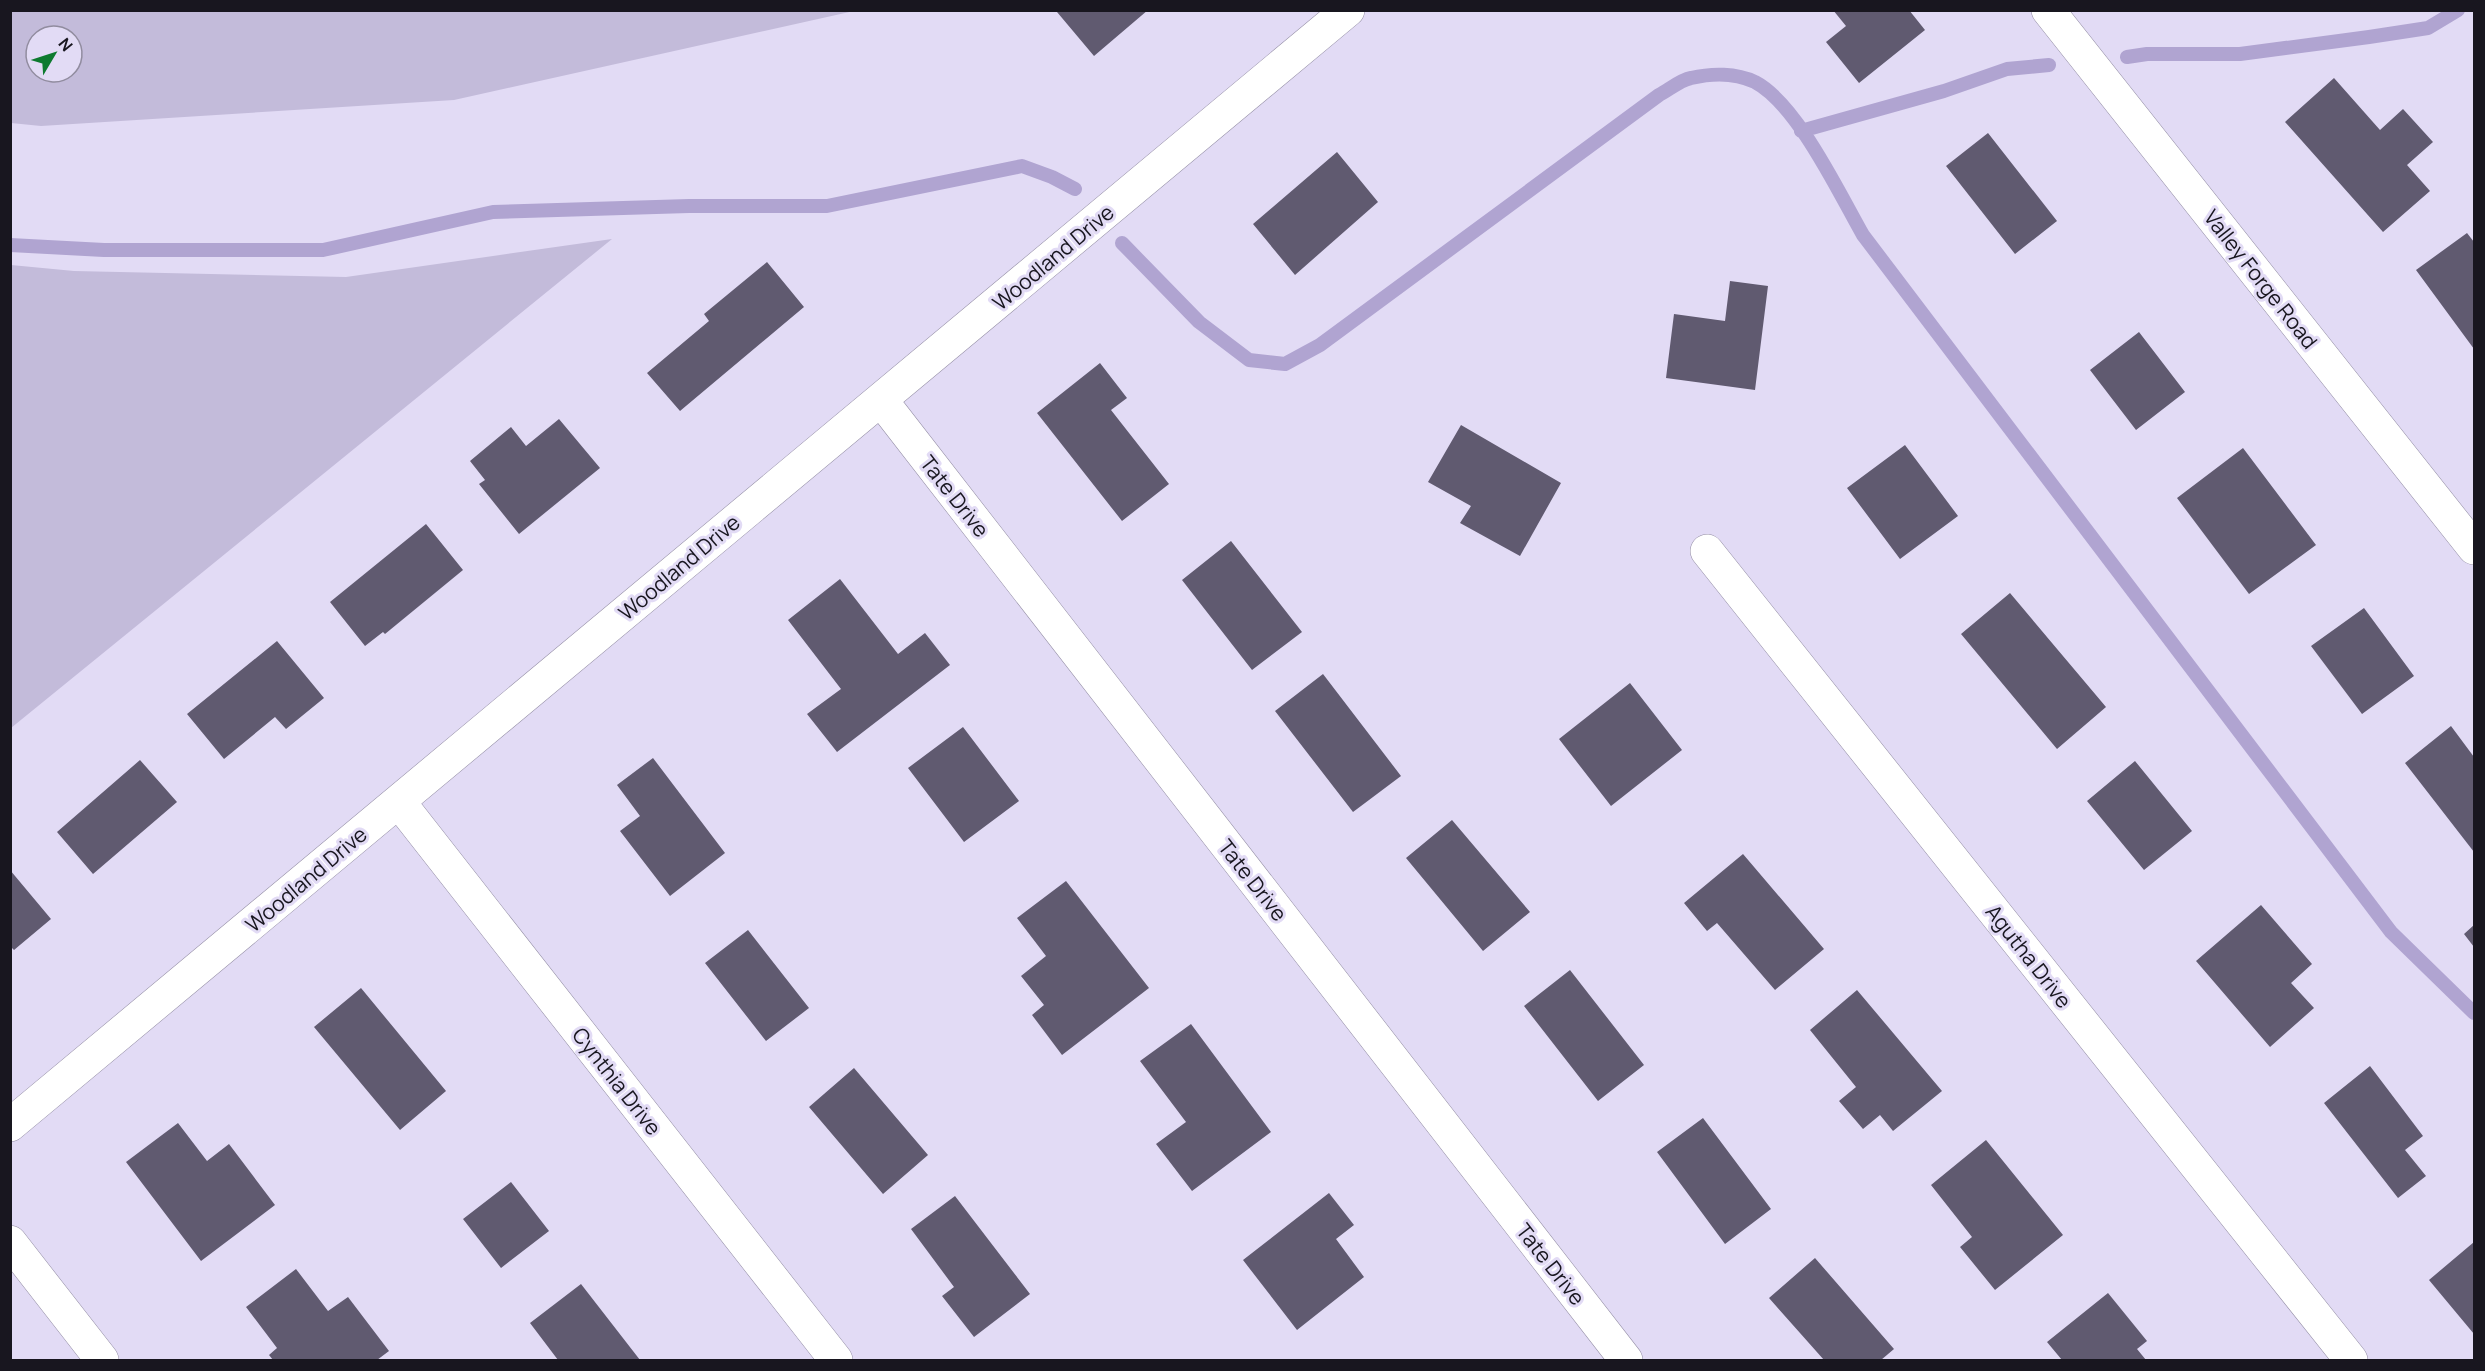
<svg xmlns="http://www.w3.org/2000/svg" width="2485" height="1371" font-family="Manrope,sans-serif">
	<rect width="100%" height="100%" fill="#e2dbf5"/>
	<path fill="#c3bbda" fill-rule="evenodd" d="M11,10H854V11L454,100L41,126L11,123ZM36,36H72V72H36Z
		M612,239L11,728V265L74,271L346,277Z"/>
	<g fill="none" stroke-linecap="round" stroke-linejoin="round">
		<path stroke="#b0a4d1" stroke-width="14" d="M2127,57L2147,54H2240L2369,37L2428,28L2458,10
			M1801,131L1944,91L2007,69L2049,65
			M1122,243L1199,322L1249,360L1285,364L1320,345L1659,95C1669,90 1680,80 1691,78C1712,73 1736,73 1755,82C1797,104 1839,193 1863,235L2391,932L2474,1013
			M10,245L104,250H323L493,212L689,206H827L1022,166L1052,177L1075,189"/>
	</g>
	<path fill="#605a70" d="M1059,10H1148L1094,56L1057,12Z
		M1833,10H1909L1925,30L1859,83L1826,42L1846,26Z
		M2334,78L2380,130L2403,109L2433,142L2407,165L2430,191L2383,232L2285,122Z
		M1988,133L2057,221L2015,254L1946,166Z
		M1337,152L1378,202L1295,275L1253,224Z
		M2467,233L2474,242V349L2416,270Z
		M767,262L804,307L680,411L647,373L709,321L704,314Z
		M1730,281L1768,286L1755,390L1666,378L1674,314L1725,321Z
		M2139,332L2185,392L2136,430L2090,370Z
		M1100,363L1127,398L1111,410L1169,484L1122,521L1037,413Z
		M559,419L600,468L519,534L479,484L485,480L470,461L511,427L526,446Z
		M1461,425L1561,483L1520,556L1460,523L1471,506L1428,482Z
		M1905,445L1958,516L1900,559L1847,488Z
		M2243,448L2316,545L2249,594L2177,498Z
		M426,524L463,570L385,634L383,632L365,646L330,602Z
		M1231,541L1302,632L1252,670L1182,580Z
		M840,579L898,654L925,633L950,665L837,752L807,714L841,689L788,620Z
		M2010,593L2106,707L2057,749L1961,634Z
		M2364,608L2414,676L2362,714L2311,646Z
		M277,641L324,698L286,729L275,717L224,759L187,714Z
		M1323,674L1401,776L1353,812L1275,711Z
		M1630,683L1682,750L1611,806L1559,739Z
		M2451,726L2474,757V852L2405,763Z
		M963,727L1019,801L964,842L908,768Z
		M653,758L725,853L670,896L620,831L640,816L617,785Z
		M140,760L177,802L93,874L57,832Z
		M2135,761L2192,831L2144,870L2087,801Z
		M1452,820L1530,912L1483,951L1406,858Z
		M1743,854L1824,949L1775,990L1717,923L1707,931L1684,903Z
		M10,870L51,919L14,950L10,946Z
		M1066,881L1149,988L1062,1055L1032,1015L1044,1005L1021,976L1046,956L1017,918Z
		M2261,905L2312,964L2291,983L2314,1008L2270,1047L2196,961Z
		M2474,925V947L2464,934Z
		M748,930L809,1008L766,1041L705,963Z
		M1570,970L1644,1065L1598,1101L1524,1006Z
		M361,988L446,1091L400,1130L314,1027Z
		M1857,990L1942,1091L1893,1131L1880,1115L1863,1129L1839,1101L1856,1087L1810,1030Z
		M1191,1024L1271,1132L1192,1191L1156,1144L1186,1122L1140,1061Z
		M2370,1066L2423,1136L2405,1150L2426,1176L2398,1198L2324,1103Z
		M854,1068L928,1155L883,1194L809,1107Z
		M1703,1118L1771,1209L1725,1244L1657,1152Z
		M178,1123L207,1161L229,1144L275,1205L201,1261L126,1162Z
		M1986,1140L2063,1235L1995,1290L1960,1247L1972,1237L1931,1185Z
		M511,1182L549,1231L501,1268L463,1219Z
		M1329,1193L1354,1225L1336,1239L1364,1277L1297,1330L1243,1260Z
		M955,1196L1030,1294L974,1337L942,1296L954,1287L911,1229Z
		M2474,1242V1334L2429,1280Z
		M1815,1258L1894,1349L1881,1360H1824L1769,1298Z
		M296,1269L328,1311L348,1297L389,1351L377,1360H273L269,1355L277,1348L246,1307Z
		M581,1284L640,1360H558L530,1323Z
		M2108,1293L2147,1341L2137,1349L2146,1360H2062L2047,1342Z"/>
	<g fill="none" stroke-linecap="round" stroke-linejoin="round">
		<g stroke="#948ea5" stroke-width="34">
			<path id="minor" d="M2048,10L2474,548
				M881,400L1626,1360
				M1707,551L2351,1360
				M399,802L836,1360
				M10,1125L1348,10
				M10,1242L102,1360"/>
		</g>
		<use href="#minor" stroke="#fff" stroke-width="33"/>
	</g>
	<g text-anchor="middle" dominant-baseline="central" stroke-width="6" stroke-linejoin="round" paint-order="stroke">
		<g font-size="21" fill="#18161f" stroke="#e2dbf5">
			<text transform="translate(1053 257) rotate(-40)">Woodland Drive</text>
			<text transform="translate(2261 279) rotate(52)">Valley Forge Road</text>
			<text transform="translate(955 496) rotate(52)">Tate Drive</text>
			<text transform="translate(679 567) rotate(-40)">Woodland Drive</text>
			<text transform="translate(306 879) rotate(-40)">Woodland Drive</text>
			<text transform="translate(1253 880) rotate(52)">Tate Drive</text>
			<text transform="translate(2029 956) rotate(52)">Agutha Drive</text>
			<text transform="translate(617 1081) rotate(52)">Cynthia Drive</text>
			<text transform="translate(1551 1264) rotate(52)">Tate Drive</text>
		</g>
	</g>
	<rect width="2485" height="1371" fill="none" stroke="#18161f" stroke-width="24"/>
	<g transform="translate(54 54) rotate(51)"><circle r="28" fill="#e2dbf5" stroke="#918c9f" stroke-width="1.5"/>
	<path d="M0-4.5L10 22L0 15L-10 22Z" fill="#0d7a2f"/>
	<text y="-9" font-size="16" font-weight="bold" text-anchor="middle" fill="#18161f">N</text>
	</g>
</svg>
